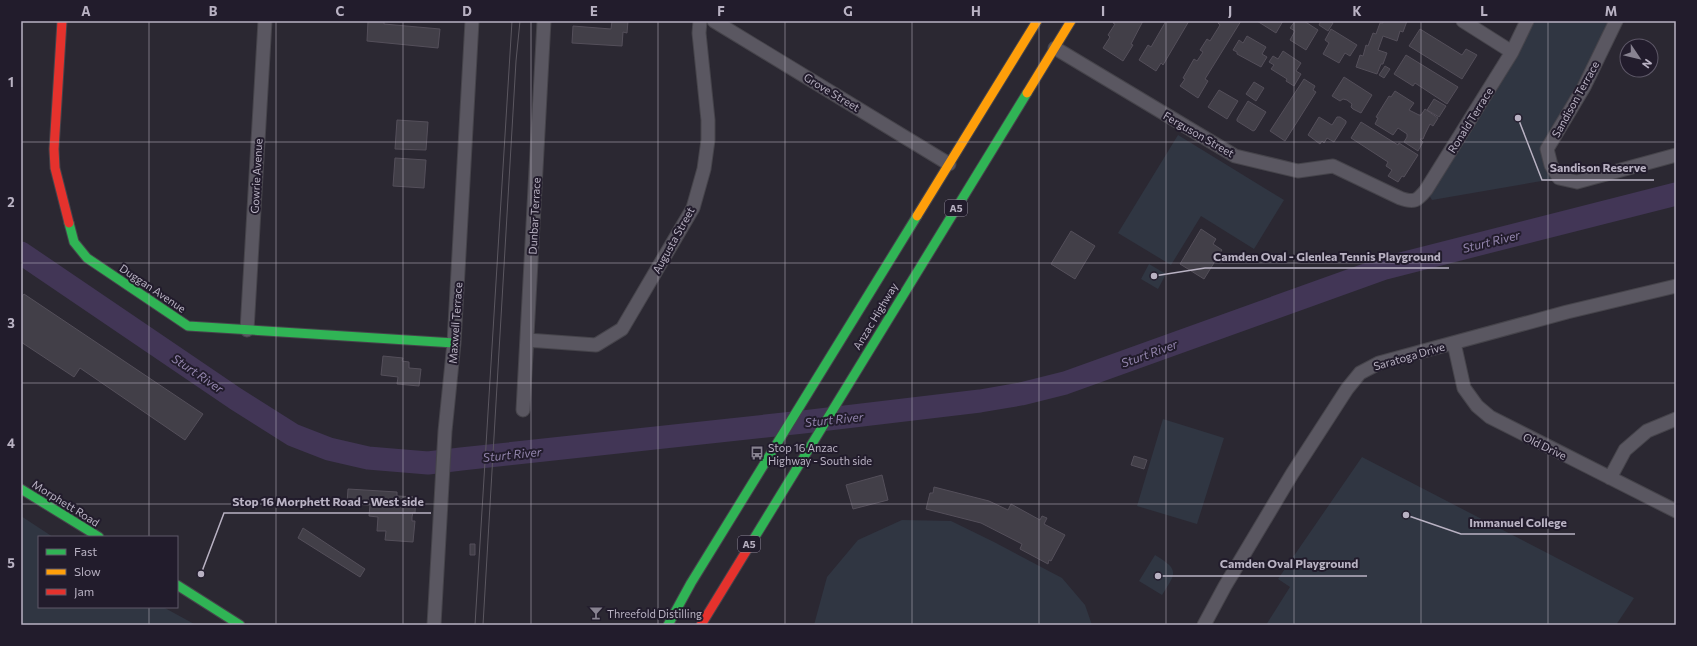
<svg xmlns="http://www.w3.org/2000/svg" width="1697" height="646" font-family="Commissioner,sans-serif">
	<rect width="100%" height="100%" fill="#2b2832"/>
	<path fill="#303642" d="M1527,21H1616L1547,149L1559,178L1432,200L1426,190Z
		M1178,135L1284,200L1254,249L1201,216L1171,265L1118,233Z
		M1149,264L1166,274L1158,289L1141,279Z
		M1163,419L1224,438L1197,524L1137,506Z
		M1362,457L1634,598L1616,625H1266L1290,587L1278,579Z
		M21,516L53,537H39V607H163L196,625H21Z
		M902,520L951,521L994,542L1062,578L1085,605L1092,625H814L827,577L858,540Z
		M1155,555C1180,570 1176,573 1162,595L1139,581Z"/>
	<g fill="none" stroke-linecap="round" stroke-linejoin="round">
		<path stroke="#423656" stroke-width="23" d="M21,253L236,399L293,435L329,449L368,458L428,463L461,459L803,422L980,401L1021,394L1065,383L1385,268L1676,194"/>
	</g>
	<path fill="#423f48" stroke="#544f5a" d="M368,21H384V24L440,29L438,48L367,41Z
		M612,21H628L627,33L623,32L622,46L572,43L573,26L611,29Z
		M1114,21H1143L1131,44L1133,45L1123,61L1103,48L1110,37L1108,35L1115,24L1113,23Z
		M1166,21H1189L1163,65L1161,63L1156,71L1139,60L1148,45L1151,47Z
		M1219,21H1241L1205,79L1208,81L1198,98L1180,86L1185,79L1183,78L1194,59L1197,61L1203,52L1200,50L1207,39L1210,41L1220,25L1218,23Z
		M1257,21H1283L1276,33Z
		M1295,21H1304L1318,30L1306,50L1290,40L1295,31L1290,28Z
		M1321,21H1330L1333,23L1328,31L1319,25Z
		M1383,21H1407L1403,32L1400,31L1397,41L1383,36L1378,50L1387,53L1383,64H1381L1377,74L1356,67L1360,55L1363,56L1366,45L1368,46L1373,33L1376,34L1380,23H1383Z
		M1331,29L1357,45L1350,56L1345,53L1339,63L1323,54L1329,43L1325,40Z
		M1420,29L1462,55L1466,49L1477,55L1462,79L1409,46Z
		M1247,36L1266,47L1262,54L1267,57L1261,67L1237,54V52L1233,50L1239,40L1243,43Z
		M1283,51L1301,63L1296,71L1301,74L1294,86L1286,81L1287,79L1271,69L1274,65L1269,62L1273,56L1278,59Z
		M1406,55L1458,87L1447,104L1415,83L1413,86L1394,74Z
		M1385,66L1390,69L1384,78L1379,75Z
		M1344,77L1372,95L1361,113L1353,109L1351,107L1352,104L1347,100L1343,99L1340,101L1332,96Z
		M1304,79L1315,86L1313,90L1316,92L1285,141L1270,131Z
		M1254,82L1264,88L1256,101L1246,94Z
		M1219,90L1238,101L1227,119L1208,107Z
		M1395,91L1414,103L1409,110L1419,115H1421L1425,109L1438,118L1433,126L1430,124L1425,134L1423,139H1420L1423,142L1418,151L1404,142L1407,137V134L1398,128L1393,135L1375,124L1378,118L1376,117L1389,96L1391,97Z
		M1434,99L1446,106L1439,117L1427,110Z
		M1248,101L1266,112L1255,130L1253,131L1237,121V119Z
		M1319,117L1332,125L1337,117H1340L1346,121V123L1334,142L1327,138L1324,143L1322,141L1320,144L1308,135Z
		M397,120L428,122L426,150L395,149Z
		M1361,122L1398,145L1399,143L1418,155L1404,177L1402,176L1398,182L1388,176L1392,170L1386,166L1388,162L1351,138Z
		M395,158L426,160L424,188L393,186Z
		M1201,229L1216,239L1213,244L1222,250L1204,279L1180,264Z
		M1071,231L1095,246L1075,279L1051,264Z
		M24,294L203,414L185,440L80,368L74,377L21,342V298Z
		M383,356L403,358L402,361L409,362V368L421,369L419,386L397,384L398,377L381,375Z
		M1134,456L1147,460L1144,469L1131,465Z
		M882,475L888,500L853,509L846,485Z
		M934,487L989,501L1008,510L1011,504L1040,520L1042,516L1047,518L1044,524L1065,535L1051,561L1049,560L1048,564L1020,549L1022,544L981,523L926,509L930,493H933Z
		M348,489L397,492V496L416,497L415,513L413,512L412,517V521H415L413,542L385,540L386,531H377L378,517L369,516L370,505L347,504Z
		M303,528L365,569L360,577L298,538Z
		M470,544H475V555H470Z"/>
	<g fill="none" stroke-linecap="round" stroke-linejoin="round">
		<g stroke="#46444b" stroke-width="15">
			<path id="street" d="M714,21L949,164
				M1463,21L1512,52
				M1616,21L1584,87L1547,149L1551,165L1559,178L1577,182L1676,155
				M1055,48L1235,156L1298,171L1333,166L1400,198C1414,203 1417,201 1426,190L1512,52L1527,21
				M247,330L265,21
				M527,340L596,345L622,329L693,208L704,169L708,140V120L699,33L700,21
				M1454,343L1464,388L1477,406L1490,417L1676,511
				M523,410L544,21
				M1610,478L1625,450L1647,431L1676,419
				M434,625L445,431L454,343L472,21
				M1204,625L1225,586L1292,474L1347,389L1360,373L1379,363L1567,312L1676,286"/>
		</g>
		<g stroke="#46444b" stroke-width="11">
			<path id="fast" d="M69,223L74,242L87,258L188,326L454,343
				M21,489L99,537
				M753,540L1027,93
				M177,585L240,625
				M668,625L691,583L917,216"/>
		</g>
		<g stroke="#46444b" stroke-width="11">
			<path id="slow" d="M1027,93L1071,21
				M917,216L1037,21"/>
		</g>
		<g stroke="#46444b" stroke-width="11">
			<path id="jam" d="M62,21L54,149L55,168L69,223
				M701,625L753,540"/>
		</g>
		<use href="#street" stroke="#5a5761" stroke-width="13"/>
		<use href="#fast" stroke="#30b455" stroke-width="9"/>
		<use href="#slow" stroke="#ff9f0a" stroke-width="9"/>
		<use href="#jam" stroke="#e5322d" stroke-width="9"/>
		<path stroke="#5b5760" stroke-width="1" d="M475,625L512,21
			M483,625L516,61L520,21"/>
	</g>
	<path fill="none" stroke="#b9b2c3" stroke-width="1" stroke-opacity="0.55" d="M149,21V537M276,21V625M403,21V625M531,21V625M658,21V625M785,21V625M912,21V625M1039,21V625M1166,21V625M1294,21V625M1421,21V625M1548,21V625M21,142H1676M21,263H1676M21,383H1676M21,504H1676M149,607V625"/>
	<defs>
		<g id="bus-bare" transform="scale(1.08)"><path d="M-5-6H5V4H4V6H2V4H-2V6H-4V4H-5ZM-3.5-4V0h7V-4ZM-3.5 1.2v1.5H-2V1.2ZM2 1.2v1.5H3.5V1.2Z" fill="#878290" stroke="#221c2c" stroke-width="2.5" paint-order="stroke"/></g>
		<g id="bar-bare" transform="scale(1.08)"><path d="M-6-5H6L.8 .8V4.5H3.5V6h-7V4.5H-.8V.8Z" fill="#878290" stroke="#221c2c" stroke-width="2.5" paint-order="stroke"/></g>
	</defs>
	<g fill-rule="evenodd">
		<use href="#bus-bare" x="757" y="453"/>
		<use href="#bar-bare" x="596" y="613"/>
	</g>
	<g text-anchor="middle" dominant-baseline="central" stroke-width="4" stroke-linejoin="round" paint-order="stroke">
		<g fill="#221c2c" stroke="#8c8596" stroke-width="1">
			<rect x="945" y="200" width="22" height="16" rx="3"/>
			<rect x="738" y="536" width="22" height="16" rx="3"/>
		</g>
		<g font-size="10" font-weight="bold" fill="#b9b2c3">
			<text x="956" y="208">A5</text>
			<text x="749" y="544">A5</text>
		</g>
		<g font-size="11" fill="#b9b2c3" stroke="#221c2c">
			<text transform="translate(832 92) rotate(31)">Grove Street</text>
			<text transform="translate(1575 99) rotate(-61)">Sandison Terrace</text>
			<text transform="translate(1470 120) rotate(-58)">Ronald Terrace</text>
			<text transform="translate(1199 134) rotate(30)">Ferguson Street</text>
			<text transform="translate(256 176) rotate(-87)">Gowrie Avenue</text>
			<text transform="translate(534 216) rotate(-87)">Dunbar Terrace</text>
			<text transform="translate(673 240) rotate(-61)">Augusta Street</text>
			<text transform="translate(153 288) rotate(34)">Duggan Avenue</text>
			<text transform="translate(875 316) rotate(-59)">Anzac Highway</text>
			<text transform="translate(455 323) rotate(-86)">Maxwell Terrace</text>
			<text transform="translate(1409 356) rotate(-16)">Saratoga Drive</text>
			<text transform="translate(1545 446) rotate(26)">Old Drive</text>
			<text transform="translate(66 503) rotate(32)">Morphett Road</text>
		</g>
		<g font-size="11" fill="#b9b2c3" stroke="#221c2c" text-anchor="start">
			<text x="768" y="447">Stop 16 Anzac<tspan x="768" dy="13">Highway - South side</tspan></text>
			<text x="607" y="613">Threefold Distilling</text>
		</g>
		<g font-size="12" font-style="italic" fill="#9385ad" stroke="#221c2c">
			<text transform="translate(1491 241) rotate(-14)">Sturt River</text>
			<text transform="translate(1149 353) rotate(-20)">Sturt River</text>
			<text transform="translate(198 373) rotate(34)">Sturt River</text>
			<text transform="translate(834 419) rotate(-6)">Sturt River</text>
			<text transform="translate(512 454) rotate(-6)">Sturt River</text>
		</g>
	</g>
	<path fill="none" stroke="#b9b2c3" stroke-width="1.5" d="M1518 118L1542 180H1654M1154 276L1205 268H1449M201 574L224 513H431M1406 515L1461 534H1575M1158 576L1212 576H1367"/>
	<g fill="#b9b2c3" stroke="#221c2c" stroke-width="1.5">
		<circle cx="1518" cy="118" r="4"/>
		<circle cx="1154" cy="276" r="4"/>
		<circle cx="201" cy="574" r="4"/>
		<circle cx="1406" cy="515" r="4"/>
		<circle cx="1158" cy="576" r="4"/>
	</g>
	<g font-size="12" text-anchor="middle" font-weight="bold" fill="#b9b2c3" stroke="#221c2c" stroke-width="4" stroke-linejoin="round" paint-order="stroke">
		<text x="1598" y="172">Sandison Reserve</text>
		<text x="1327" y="261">Camden Oval - Glenlea Tennis Playground</text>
		<text x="328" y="506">Stop 16 Morphett Road - West side</text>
		<text x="1518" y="527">Immanuel College</text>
		<text x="1289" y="568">Camden Oval Playground</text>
	</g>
	<rect width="1697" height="646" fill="none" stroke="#221c2c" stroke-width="44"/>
	<rect x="38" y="536" width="140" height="72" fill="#221c2c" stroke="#5e5868"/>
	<rect x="46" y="549" width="20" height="6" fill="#30b455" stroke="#5e5868"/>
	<text x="74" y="556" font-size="12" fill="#b9b2c3">Fast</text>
	<rect x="46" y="569" width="20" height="6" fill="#ff9f0a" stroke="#5e5868"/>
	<text x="74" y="576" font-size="12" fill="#b9b2c3">Slow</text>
	<rect x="46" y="589" width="20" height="6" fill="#e5322d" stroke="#5e5868"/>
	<text x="74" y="596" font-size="12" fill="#b9b2c3">Jam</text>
	<g transform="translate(1639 58) rotate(125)"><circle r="19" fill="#221c2c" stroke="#5e5868"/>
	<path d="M0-3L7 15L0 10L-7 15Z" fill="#878290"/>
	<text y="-6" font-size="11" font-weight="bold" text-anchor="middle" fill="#b9b2c3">N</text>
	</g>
	<rect x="22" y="22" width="1653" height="602" fill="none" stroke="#b9b2c3" stroke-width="1.5"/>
	<g font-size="13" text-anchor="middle" font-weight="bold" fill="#b9b2c3">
		<text x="86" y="16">A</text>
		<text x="213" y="16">B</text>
		<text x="340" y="16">C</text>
		<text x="467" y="16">D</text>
		<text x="594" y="16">E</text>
		<text x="721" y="16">F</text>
		<text x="848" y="16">G</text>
		<text x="976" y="16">H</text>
		<text x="1103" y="16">I</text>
		<text x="1230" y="16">J</text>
		<text x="1357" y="16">K</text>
		<text x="1484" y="16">L</text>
		<text x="1611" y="16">M</text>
		<text x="11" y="87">1</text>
		<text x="11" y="207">2</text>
		<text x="11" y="328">3</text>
		<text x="11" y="448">4</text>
		<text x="11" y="568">5</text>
	</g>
</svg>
